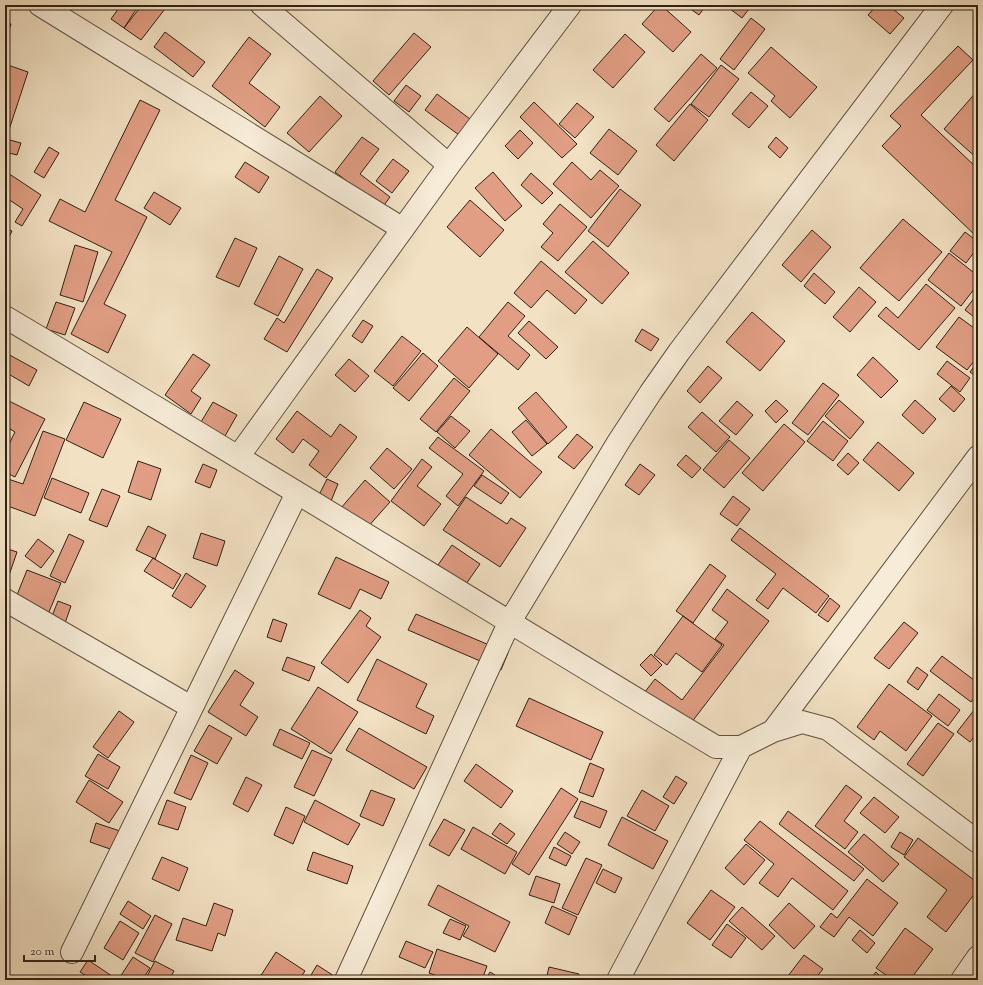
<svg xmlns="http://www.w3.org/2000/svg" width="983" height="985" font-family="'Sorts Mill Goudy',serif">
	<rect width="100%" height="100%" fill="#f2e1c3"/>
	<filter id="stains"><feTurbulence type="fractalNoise" baseFrequency=".005" numOctaves="4"/><feColorMatrix values="0 0 0 0 .2 0 0 0 0 .09 0 0 0 0 .02 0 0 0 .5 -.17"/></filter>
	<radialGradient id="worn" r=".72"><stop offset=".6" stop-color="#630" stop-opacity="0"/><stop offset="1" stop-color="#630" stop-opacity=".3"/></radialGradient>
	<path fill="#e19e84" stroke="#302214" d="M121,5H133L137,8L124,28L111,19Z
		M142,5H168L141,40L124,28Z
		M659,5H661L691,32L673,52L642,24Z
		M685,5H706L699,15Z
		M725,5H752L742,18Z
		M877,5H888L904,18L890,34L868,15Z
		M751,18L765,29L734,70L720,59Z
		M5,22L11,24L5,43Z
		M165,32L205,62L193,77L154,47Z
		M414,33L431,47L389,95L373,81Z
		M625,34L645,52L613,88L593,70Z
		M249,37L271,54L249,83L280,107L265,127L212,86Z
		M958,46L973,60L921,115L978,169V238L882,146L901,126L890,116Z
		M771,47L817,87L790,118L771,101L775,96L748,73Z
		M701,54L717,68L669,122L654,109Z
		M5,64L28,72L6,139L21,143L17,155L5,152Z
		M721,65L739,79L709,117L691,104Z
		M406,85L421,96L409,112L394,101Z
		M978,90V159L944,129Z
		M751,92L768,106L749,128L732,114Z
		M437,94L470,119L459,135L425,110Z
		M320,96L342,116L309,152L287,133Z
		M140,100L160,110L115,200L147,217L104,304L126,315L108,353L71,334L112,252L49,221L60,199L85,212Z
		M534,102L577,144L562,158L520,117Z
		M577,103L594,117L575,138L559,124Z
		M690,104L708,120L674,161L656,145Z
		M609,129L637,151L618,175L590,153Z
		M520,130L533,143L518,159L505,146Z
		M362,137L379,149L360,174L390,197L382,208L335,172Z
		M776,137L788,148L780,158L768,147Z
		M49,147L59,153L44,178L34,172Z
		M393,159L409,171L392,193L376,181Z
		M245,162L269,177L259,193L235,177Z
		M572,162L591,180L600,170L619,186L591,218L553,184Z
		M5,171L41,195L22,226L15,222L23,209L5,197Z
		M493,172L522,206L505,221L475,188Z
		M531,173L553,193L542,204L521,185Z
		M620,189L641,205L608,247L588,231Z
		M154,192L181,208L170,225L144,208Z
		M470,200L504,230L480,257L447,227Z
		M560,204L587,227L558,261L541,247L553,233L543,224Z
		M903,219L942,252L899,301L860,268Z
		M5,227L12,231L5,246Z
		M812,230L831,247L801,282L782,265Z
		M965,232L978,242V247L966,263L950,251Z
		M235,238L257,248L239,287L216,277Z
		M593,241L629,273L602,304L565,272Z
		M75,245L98,252L83,302L60,295Z
		M949,253L978,276V284L961,306L928,280Z
		M279,256L303,269L278,316L254,304Z
		M541,261L587,300L575,314L547,290L531,308L514,293Z
		M317,269L333,278L287,352L264,339L277,318L284,323Z
		M814,273L835,292L825,304L804,286Z
		M926,284L955,308L919,350L878,316L886,307L898,318Z
		M859,287L876,302L850,332L833,317Z
		M978,293V320L965,310Z
		M56,302L75,308L65,335L46,329Z
		M508,302L525,316L508,336L530,355L518,370L479,337Z
		M752,312L785,341L760,371L726,342Z
		M959,317L978,331V356L967,370L936,347Z
		M363,320L373,326L362,343L352,336Z
		M529,321L558,347L546,359L518,333Z
		M467,327L498,354L469,388L438,361Z
		M642,329L659,339L651,351L635,341Z
		M402,336L421,351L393,386L374,371Z
		M6,353L37,370L29,386L5,372V356Z
		M423,353L438,366L409,401L393,388Z
		M193,354L210,365L191,391L201,398L191,414L165,395Z
		M873,357L898,381L881,398L857,375Z
		M349,359L369,376L355,392L335,375Z
		M947,361L970,378L960,392L937,374Z
		M978,361V378L970,372Z
		M708,366L722,378L700,403L687,391Z
		M454,378L470,391L436,432L420,419Z
		M823,383L839,395L808,435L792,423Z
		M951,386L965,399L954,412L939,399Z
		M536,392L567,427L548,444L518,408Z
		M7,400L45,419L15,477L5,472V452L15,432L5,426V404Z
		M776,400L788,411L776,423L765,411Z
		M839,400L864,422L850,439L825,416Z
		M915,400L936,419L923,434L902,415Z
		M737,401L753,415L736,435L719,421Z
		M84,402L121,419L103,458L66,440Z
		M213,402L237,415L225,436L201,422Z
		M297,411L331,437L340,424L357,437L326,478L309,465L319,451L303,439L293,453L276,439Z
		M702,412L730,437L716,452L688,427Z
		M451,416L470,431L455,448L437,432Z
		M526,420L547,444L532,456L512,432Z
		M823,421L848,441L833,461L807,441Z
		M784,424L805,442L763,491L742,473Z
		M491,429L542,472L520,498L469,455Z
		M43,431L65,439L35,516L5,505V478L23,484Z
		M577,434L593,447L574,469L558,457Z
		M438,437L484,471L458,506L446,496L463,474L429,448Z
		M729,440L750,458L724,488L703,470Z
		M878,442L914,473L899,491L863,460Z
		M387,448L412,469L394,489L370,468Z
		M848,453L859,463L848,475L837,465Z
		M686,455L701,468L692,478L677,465Z
		M422,459L432,467L417,486L441,504L424,526L391,501Z
		M138,461L161,469L151,500L128,492Z
		M203,464L217,470L210,488L195,482Z
		M640,464L655,475L639,495L625,485Z
		M482,475L509,493L501,504L474,486Z
		M52,478L89,493L81,513L44,498Z
		M327,479L338,484L331,501L319,495Z
		M365,480L390,502L366,529L341,508Z
		M102,489L120,496L107,527L89,520Z
		M733,496L750,509L737,526L720,514Z
		M466,497L507,524L511,518L526,528L500,567L443,530Z
		M148,526L166,535L155,559L136,550Z
		M740,528L829,596L816,613L783,588L768,609L756,600L776,574L731,540Z
		M201,533L225,541L217,566L193,558Z
		M69,534L84,541L65,583L50,576Z
		M978,538V547L974,544Z
		M38,539L54,551L41,568L25,556Z
		M452,545L480,564L466,584L438,565Z
		M5,548L17,552L5,587Z
		M336,557L389,582L381,599L360,589L350,609L318,594Z
		M153,558L181,575L173,589L144,571Z
		M710,564L726,576L693,623L676,611Z
		M27,570L61,583L46,619L13,605Z
		M186,573L206,586L191,608L172,596Z
		M727,589L769,621L688,727L644,693L655,679L682,700L724,645L715,639L728,622L712,610Z
		M830,598L840,606L828,622L818,615Z
		M58,601L71,606L64,626L50,621Z
		M360,610L371,618L366,626L381,637L348,683L321,663Z
		M416,614L508,653L501,670L408,630Z
		M683,616L722,645L702,672L676,653L667,665L654,655Z
		M273,619L287,624L281,642L267,637Z
		M904,622L918,633L889,669L874,658Z
		M651,654L662,665L651,676L640,665Z
		M942,656L978,683V693L971,702L930,671Z
		M287,657L315,667L309,681L282,670Z
		M377,659L427,684L416,707L434,716L426,734L357,700Z
		M917,667L928,675L918,690L907,682Z
		M235,670L254,683L240,705L258,717L246,736L208,712Z
		M889,684L932,716L906,751L880,731L874,740L857,727Z
		M318,687L358,712L331,754L291,729Z
		M939,694L960,710L948,726L927,710Z
		M529,698L603,732L591,760L516,726Z
		M978,705V732L970,742L957,732Z
		M119,711L134,722L108,758L93,747Z
		M938,723L954,734L923,776L907,764Z
		M209,725L232,738L217,764L194,751Z
		M359,728L427,767L414,789L346,750Z
		M280,729L310,743L302,759L273,745Z
		M312,750L332,759L314,796L294,787Z
		M98,754L120,767L108,789L85,776Z
		M191,755L208,763L191,800L174,793Z
		M590,763L604,769L593,797L579,792Z
		M476,764L513,791L501,808L464,781Z
		M676,776L687,783L674,804L663,797Z
		M246,777L262,785L248,812L233,804Z
		M89,780L123,802L109,823L76,802Z
		M846,785L862,797L844,821L858,832L845,849L815,826Z
		M561,788L578,799L529,875L512,864Z
		M371,790L395,799L383,826L360,816Z
		M642,790L669,806L655,831L627,816Z
		M874,797L899,817L885,833L860,813Z
		M167,800L186,807L178,830L158,824Z
		M315,800L360,824L348,845L304,822Z
		M581,801L607,811L600,828L574,817Z
		M286,807L305,816L293,844L274,835Z
		M788,811L864,869L854,881L779,824Z
		M622,817L668,841L653,869L608,845Z
		M444,819L465,830L449,856L429,845Z
		M760,821L848,891L833,910L792,878L778,897L759,883L774,864L744,840Z
		M96,823L120,831L113,850L90,842Z
		M500,823L515,834L507,844L492,834Z
		M473,827L517,852L505,874L461,849Z
		M565,832L580,842L572,854L557,844Z
		M900,832L913,840L904,855L891,847Z
		M864,834L899,864L883,882L848,852Z
		M918,838L978,883V889L946,932L927,917L947,890L904,857Z
		M746,844L765,860L744,885L725,868Z
		M554,847L571,856L566,866L549,858Z
		M313,852L353,866L347,884L307,870Z
		M162,857L188,868L179,891L152,879Z
		M586,858L602,865L578,915L562,908Z
		M603,869L622,878L615,893L596,883Z
		M536,876L560,884L554,903L529,895Z
		M867,879L898,903L873,936L849,917L834,937L820,927L831,913L837,918Z
		M438,885L510,922L495,952L463,936L469,926L428,905Z
		M711,890L735,907L710,940L687,923Z
		M128,901L151,916L143,929L120,914Z
		M214,903L233,910L225,936L218,933L212,951L176,940L183,918L206,926Z
		M789,903L815,926L794,949L769,925Z
		M552,906L577,917L569,935L545,923Z
		M742,907L775,936L762,950L729,921Z
		M155,915L172,924L153,962L135,953Z
		M450,919L466,926L460,940L443,933Z
		M120,921L139,933L123,960L104,948Z
		M727,924L746,938L731,958L712,945Z
		M905,928L933,949L910,980H893L876,968Z
		M860,930L875,943L867,953L852,940Z
		M406,941L433,952L425,968L399,957Z
		M437,949L487,966L482,980H448L429,973Z
		M276,952L305,971L299,980H258Z
		M804,955L823,969L814,980H785Z
		M133,957L150,968L142,980H93L80,972L88,960L118,980Z
		M155,961L174,971L169,980H145Z
		M317,965L334,976L332,980H308Z
		M549,967L579,974L578,980H546Z
		M490,972L503,980H485Z
		M876,972L884,980H869Z"/>
	<g fill="none" stroke-linecap="round" stroke-linejoin="round">
		<g stroke="#605240" stroke-width="24">
			<path id="minor" d="M40,5L403,229
				M262,5L449,165
				M5,317C243,458 478,604 716,747H741L773,731L802,722L828,729L978,842
				M238,457L449,165L570,5
				M5,600L191,707
				M773,731L978,457
				M72,952L297,493
				M346,980L509,623L619,441L651,392L679,352L942,5
				M618,980L741,747
				M962,980L978,957"/>
		</g>
		<use href="#minor" stroke="#f7ecd8" stroke-width="22"/>
	</g>
	<rect width="983" height="985" fill="none" stroke="#f2e1c3" stroke-width="20"/>
	<rect x="6" y="6" width="971" height="973" fill="none" stroke="#302214" stroke-width="2"/>
	<rect x="10" y="10" width="963" height="965" fill="none" stroke="#302214"/>
	<path d="M24 955v6h71v-6" fill="none" stroke="#302214" stroke-width="2"/>
	<text x="30" y="955" font-size="12" fill="#302214" stroke="#f7ecd8" stroke-width="3" paint-order="stroke">20 m</text>
	<rect width="100%" height="100%" filter="url(#stains)"/>
	<rect width="100%" height="100%" fill="url(#worn)"/>
</svg>
